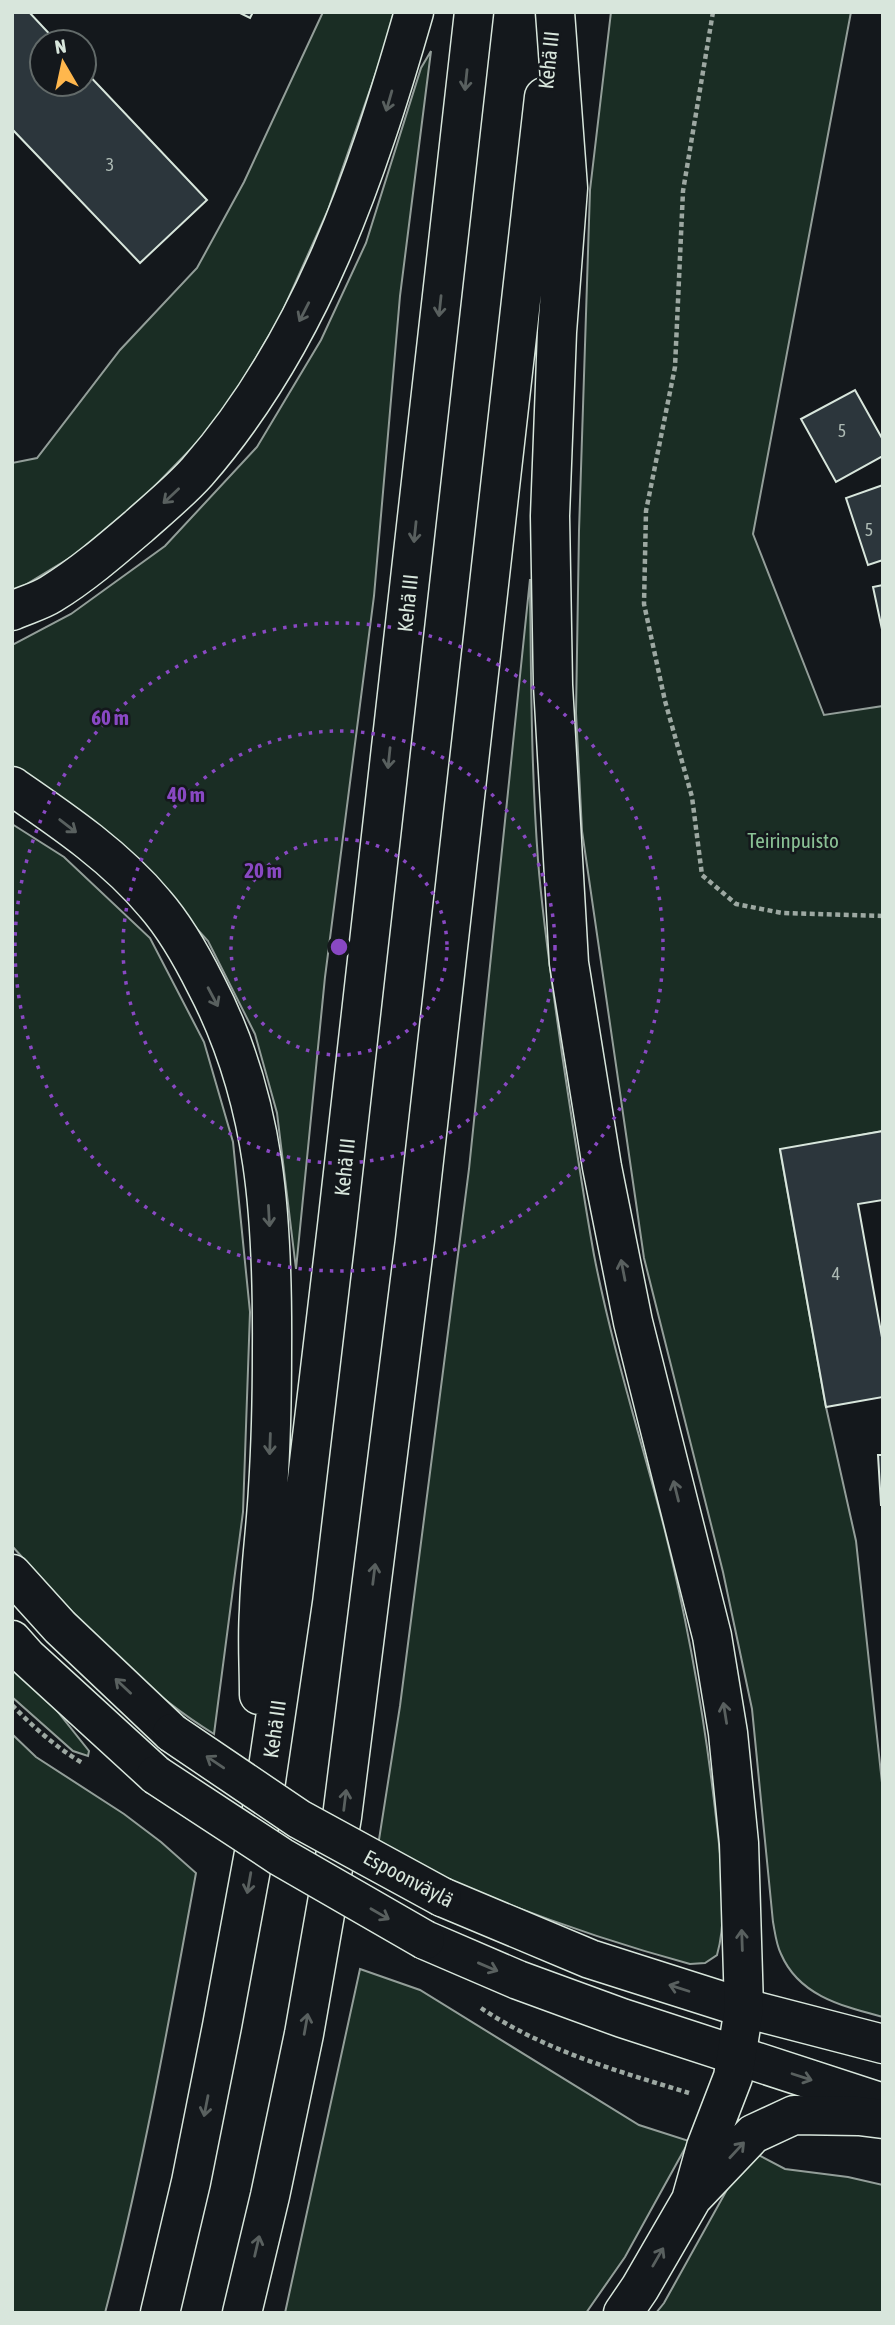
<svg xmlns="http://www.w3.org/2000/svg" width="895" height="2325" font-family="'Asap Condensed',sans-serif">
	<rect width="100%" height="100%" fill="#14181c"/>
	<path fill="#1a2d24" stroke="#939e99" stroke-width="2" d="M323,12H394L386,44L328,210L280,317L219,420L150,491L86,548L12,593V463L37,458L120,350L197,268L244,182Z
		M611,12H851L753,534L824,715L883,706V1131L780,1150L826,1407L856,1541L883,1792V2017C842,2006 799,1996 781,1954C776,1944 775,1932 773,1922L752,1709L723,1572L644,1258L582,831L576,713L579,531L590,190Z
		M431,51L400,296L374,596L325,977L296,1269L277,1113L255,1034L208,941L130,855L12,767V645L71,614L165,546L257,447L321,340L366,243L421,68Z
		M530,579C531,673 531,766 538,860C543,925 553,990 562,1054C572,1121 582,1188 594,1255C612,1347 640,1436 664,1527C687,1619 704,1714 715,1809C720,1853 729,1913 717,1955L705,1963L690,1964C584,1935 477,1896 378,1846L400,1706L469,1169Z
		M12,824L64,857L150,938L204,1042L233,1142L250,1312L243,1512L214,1734C135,1686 74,1614 12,1546Z
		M12,1660L46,1697L89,1751L88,1756L73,1751L12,1697Z
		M12,1734L36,1757L124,1814L161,1842L196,1873C169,2021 143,2168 105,2313H12Z
		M360,1969L420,1990L639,2125L689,2141L625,2257L586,2313H285Z
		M749,2150L785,2169L848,2177L883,2185V2313H656L664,2303Z"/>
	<path fill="#2c363c" stroke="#d8e6dc" stroke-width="2" d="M12,12H29L57,42H42V84H84V70L207,200L140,263L12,129Z
		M238,12H253L250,18Z
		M855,390L883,440V456L836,482L801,419Z
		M883,485V560L868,565L846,498Z
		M883,585V634L873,587Z
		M883,1131V1200L858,1204L883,1343V1397L826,1407L780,1149Z
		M878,1455H883V1505H881Z"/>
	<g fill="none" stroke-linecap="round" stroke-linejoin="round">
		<g stroke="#d8e6dc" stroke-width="41">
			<path id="primary" d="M12,1574L60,1627L172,1733
				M12,1640L28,1658L156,1775
				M442,1897L590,1959L744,2008L883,2044
				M425,1940L518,1980L622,2018L883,2103"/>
		</g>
		<g stroke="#d8e6dc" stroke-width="41">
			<path id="trunk" d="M555,12L568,188L557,332L550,516L553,685L569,963L602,1167L633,1322L712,1636L728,1733L739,1843L744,2008L733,2077L706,2147L691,2200L640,2288L623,2313
				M12,611C25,605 40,601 51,594C82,575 111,550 139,526C158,509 180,491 197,472C311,342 367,176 414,12
				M12,786C63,821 116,857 155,904C176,928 192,957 206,985C267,1101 273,1222 272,1351C272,1396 271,1443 268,1489C266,1529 260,1570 259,1610C257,1638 259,1667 259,1695
				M694,2196L753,2134L794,2115L859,2116L883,2119
				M160,2313L191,2182L222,2026L261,1815L293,1597L337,1226L474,12
				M242,2313L270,2196L304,2034L342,1817L415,1240L544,97"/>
		</g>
		<path stroke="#9da8a2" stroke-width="4.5" stroke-dasharray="5 3.5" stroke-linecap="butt" d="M713,12L683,191L675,367L646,511L644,604L665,701L692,797L702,875L736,904L782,913L883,916
			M12,1705C34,1728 57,1748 84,1764
			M481,2008C543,2050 617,2071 689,2093"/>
		<use href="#primary" stroke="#14181c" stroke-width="38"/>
		<use href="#trunk" stroke="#14181c" stroke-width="38"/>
		<g stroke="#d8e6dc" stroke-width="41" stroke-linecap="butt">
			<path id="primary-bridge" d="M172,1733L299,1819L442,1897
				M156,1775L281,1857L425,1940"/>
		</g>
		<use href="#primary-bridge" stroke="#14181c" stroke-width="38"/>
	</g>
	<defs><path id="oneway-shaft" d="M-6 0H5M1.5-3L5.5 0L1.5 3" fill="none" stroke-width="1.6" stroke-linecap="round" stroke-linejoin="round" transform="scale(1.75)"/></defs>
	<g stroke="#59605f">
		<use href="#oneway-shaft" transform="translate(466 80) rotate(96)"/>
		<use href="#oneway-shaft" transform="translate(389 101) rotate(106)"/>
		<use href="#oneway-shaft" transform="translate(440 306) rotate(96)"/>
		<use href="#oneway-shaft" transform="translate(304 312) rotate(117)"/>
		<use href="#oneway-shaft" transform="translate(171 496) rotate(137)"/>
		<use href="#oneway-shaft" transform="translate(415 532) rotate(96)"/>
		<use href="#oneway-shaft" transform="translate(389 758) rotate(96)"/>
		<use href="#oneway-shaft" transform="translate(68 826) rotate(38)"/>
		<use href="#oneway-shaft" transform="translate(213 997) rotate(62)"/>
		<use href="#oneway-shaft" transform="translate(269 1216) rotate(87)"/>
		<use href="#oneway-shaft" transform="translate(623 1270) rotate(-101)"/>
		<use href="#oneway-shaft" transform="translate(270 1444) rotate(92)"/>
		<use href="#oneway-shaft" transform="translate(676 1491) rotate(-104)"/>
		<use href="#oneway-shaft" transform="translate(374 1574) rotate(-83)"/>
		<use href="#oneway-shaft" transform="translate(123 1686) rotate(-137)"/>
		<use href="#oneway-shaft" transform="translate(725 1713) rotate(-99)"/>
		<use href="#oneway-shaft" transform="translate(215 1762) rotate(-146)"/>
		<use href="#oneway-shaft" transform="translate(345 1800) rotate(-83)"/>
		<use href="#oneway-shaft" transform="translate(249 1883) rotate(100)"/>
		<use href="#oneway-shaft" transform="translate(380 1914) rotate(30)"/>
		<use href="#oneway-shaft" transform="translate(742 1940) rotate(-92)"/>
		<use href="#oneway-shaft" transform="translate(488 1967) rotate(23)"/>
		<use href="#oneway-shaft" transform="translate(679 1988) rotate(-162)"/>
		<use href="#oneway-shaft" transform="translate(306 2024) rotate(-80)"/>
		<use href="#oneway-shaft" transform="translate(802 2077) rotate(18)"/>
		<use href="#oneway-shaft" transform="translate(206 2106) rotate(101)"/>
		<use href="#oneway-shaft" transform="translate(737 2150) rotate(-47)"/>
		<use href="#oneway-shaft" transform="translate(257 2246) rotate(-77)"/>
		<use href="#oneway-shaft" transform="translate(658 2257) rotate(-60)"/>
	</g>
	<g fill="none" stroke="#8948c3" stroke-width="3.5" stroke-dasharray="3.5 7">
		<circle cx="339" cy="947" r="108"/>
		<circle cx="339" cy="947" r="216"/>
		<circle cx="339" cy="947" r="324"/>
	</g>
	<g text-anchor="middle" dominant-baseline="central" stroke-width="5" stroke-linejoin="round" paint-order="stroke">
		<g font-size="18" fill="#adbab4">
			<text x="110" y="164">3</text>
			<text x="842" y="430">5</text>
			<text x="869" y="529">5</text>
			<text x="836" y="1273">4</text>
		</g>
		<g font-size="21" fill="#d8e6dc" stroke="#14181c">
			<text transform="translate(548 60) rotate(-84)">Kehä III</text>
			<text transform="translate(407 603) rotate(-84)">Kehä III</text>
			<text transform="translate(344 1167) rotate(-84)">Kehä III</text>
			<text transform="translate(274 1729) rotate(-82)">Kehä III</text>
			<text transform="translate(409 1878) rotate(28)">Espoonväylä</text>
		</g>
		<g font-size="21" fill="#8ac095" stroke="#14181c">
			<text x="793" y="840">Teirinpuisto</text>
		</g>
	</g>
	<circle cx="339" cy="947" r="10" fill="#8948c3" stroke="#14181c" stroke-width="3.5"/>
	<g font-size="21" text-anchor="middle" font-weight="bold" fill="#8948c3" stroke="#14181c" stroke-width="5" stroke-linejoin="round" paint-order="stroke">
		<text x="110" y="725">60 m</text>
		<text x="186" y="802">40 m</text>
		<text x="263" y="878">20 m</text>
	</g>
	<rect width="895" height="2325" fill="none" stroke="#d8e6dc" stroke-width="28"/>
	<g transform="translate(63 63) rotate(351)"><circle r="33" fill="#14181c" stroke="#626a69" stroke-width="2"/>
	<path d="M0-5L12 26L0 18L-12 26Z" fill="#ffb74d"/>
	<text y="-10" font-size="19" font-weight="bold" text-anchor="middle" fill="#d8e6dc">N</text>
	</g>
</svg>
